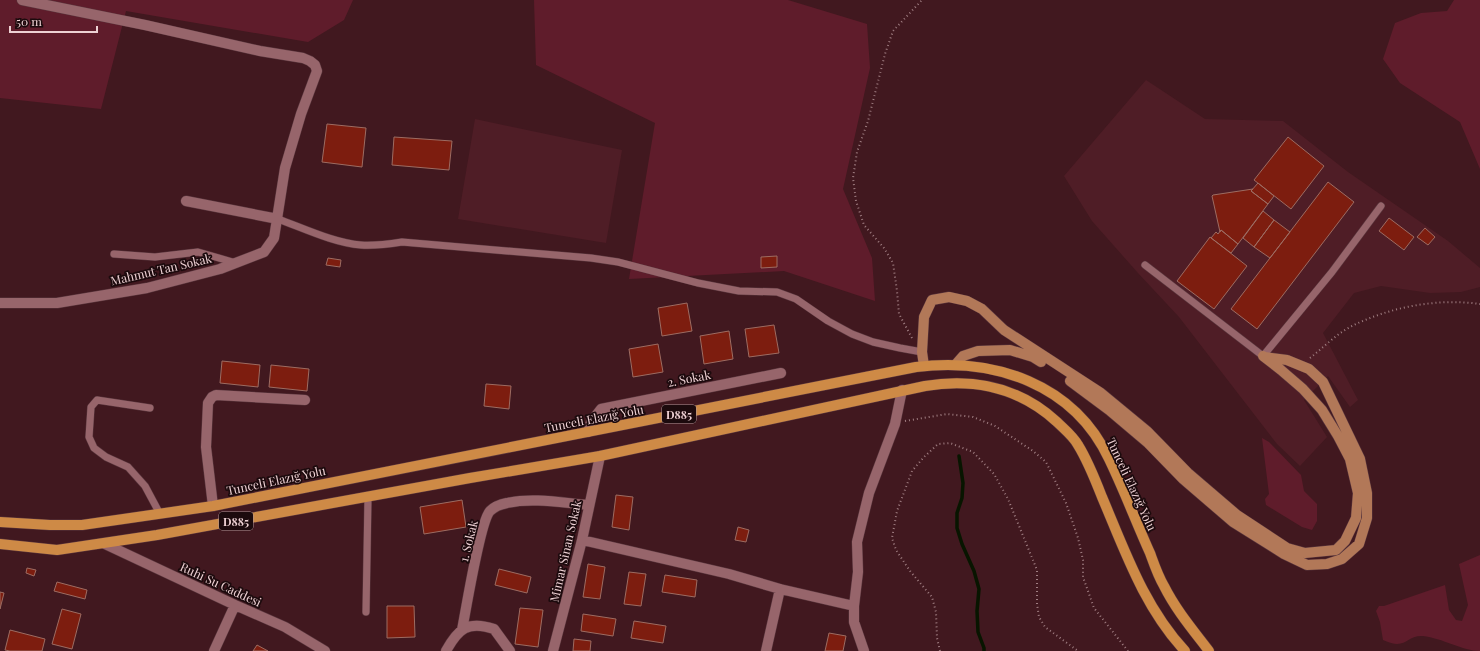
<svg xmlns="http://www.w3.org/2000/svg" width="1480" height="651" font-family="'Playfair Display',serif">
	<rect width="100%" height="100%" fill="#41181f"/>
	<path fill="#4f1d26" d="M1146,80L1205,119L1283,121L1348,172L1448,241L1480,268V287L1461,292L1430,293L1381,286L1354,293L1323,333L1358,400L1350,407L1328,376L1304,400L1327,437L1300,466L1277,444L1179,317L1138,273L1092,221L1064,176Z
		M475,119L622,150L606,243L458,219Z"/>
	<path fill="#5f1c2b" d="M0,0H353L344,20L308,42L126,11L101,109L0,98Z
		M534,0H788L867,24L870,68L843,189L872,258L875,301L784,271L629,279L655,123L536,65Z
		M1454,0H1480V169L1460,122L1400,83L1383,59L1395,23L1421,13L1447,11Z
		M1262,438L1269,442L1301,475L1304,491L1317,504V521L1312,530L1302,527L1266,505L1265,499L1269,494Z
		M1480,555V651C1463,651 1442,638 1423,636C1405,635 1407,651 1383,640L1380,622L1376,611L1379,606H1384L1445,585L1449,610L1456,620L1462,621L1468,605L1459,564Z"/>
	<g fill="none" stroke-linecap="round" stroke-linejoin="round">
		<path stroke="#081500" stroke-width="3.5" d="M959,456L963,483L962,498L957,513V528L962,544L974,571L979,589L977,611L978,632L984,648V651"/>
	</g>
	<path fill="#7d1d0f" stroke="#9d6c62" d="M327,124L366,128L362,167L322,162Z
		M394,137L452,141L449,170L392,165Z
		M1288,137L1324,166L1291,209L1254,180Z
		M1328,182L1354,202L1257,329L1231,309Z
		M1258,183L1274,196L1268,204L1251,191Z
		M1253,189L1251,191L1268,204L1238,244L1221,230L1220,232L1212,196L1213,195Z
		M1263,211L1274,220L1254,247L1243,238Z
		M1389,218L1414,237L1404,250L1379,231Z
		M1274,220L1290,232L1270,258L1254,247Z
		M1425,228L1435,237L1428,245L1417,237Z
		M1221,230L1238,244L1231,253L1211,238L1216,232L1218,234Z
		M1210,237L1247,266L1214,309L1177,281Z
		M777,256V267L761,268V257Z
		M328,258L341,260L340,267L326,265Z
		M687,303L692,331L662,336L658,308Z
		M774,325L779,353L749,357L745,329Z
		M729,331L733,359L704,364L700,336Z
		M658,344L663,372L633,377L629,349Z
		M222,361L260,365L258,387L220,383Z
		M271,365L309,369L307,391L269,387Z
		M486,384L511,386L509,409L484,406Z
		M616,495L633,497L629,530L612,527Z
		M462,500L466,527L424,534L420,507Z
		M738,527L749,530L746,542L735,540Z
		M588,564L605,567L600,599L583,597Z
		M27,568L36,570L34,576L26,573Z
		M499,569L531,577L527,593L495,585Z
		M629,572L646,574L641,606L624,604Z
		M665,575L697,580L695,597L662,592Z
		M57,582L87,590L85,599L54,591Z
		M0,592L4,593L0,609Z
		M387,606H414L415,637L387,638Z
		M520,608L543,610L538,647L515,644Z
		M62,609L81,614L72,649L52,644Z
		M583,614L616,619L613,636L581,631Z
		M634,621L666,626L663,643L631,638Z
		M10,630L45,639L42,651H10L5,650Z
		M829,633L846,636L843,651H825Z
		M574,639L591,641L590,651H573Z
		M257,645L268,651H253Z"/>
	<g fill="none" stroke-linecap="round" stroke-linejoin="round">
		<g stroke="#5a373e" stroke-width="8">
			<path id="lane" d="M278,219C303,228 334,243 361,245C375,246 389,244 402,242L591,258L618,262L698,283L739,291L777,292L796,299L828,321L852,334L873,342L900,348L922,352
				M114,254L155,257L198,252L236,263
				M1145,265L1263,356L1332,272L1381,206
				M150,408L97,400L91,407L89,437L94,448L106,457L128,467L145,486L160,514
				M366,612L368,498"/>
		</g>
		<g stroke="#5a373e" stroke-width="11">
			<path id="street" d="M186,201L278,219
				M0,303H57L147,288L220,269L264,252L274,238L285,168L301,114L317,71L315,65L310,61L303,58L260,51L145,25L22,0
				M588,432L591,422L601,409L781,373
				M213,506L206,447L208,403L212,397L216,395L305,400
				M582,540L729,574L780,589L854,606
				M105,544L235,605L285,627L325,651
				M462,630C466,610 480,522 490,511C494,507 502,504 507,503C533,497 563,503 589,505
				M214,651L235,605
				M446,651C458,629 468,620 494,629L510,651
				M553,651L582,540L600,456
				M766,651L780,589
				M864,651L854,622V606L858,572L857,542L869,493L895,424L902,390"/>
		</g>
		<g stroke="#5a373e" stroke-width="11">
			<path id="secondary" d="M956,364L963,356L978,351L1010,350L1033,357L1041,362
				M924,366L922,352L924,317L932,300L949,297L967,301L982,309L1004,330L1101,393L1147,431L1188,473L1237,515L1287,548L1305,553L1336,550L1345,541L1356,518L1358,493L1350,459L1338,436L1322,410L1303,389L1281,370L1263,356
				M1070,381L1109,410L1148,443L1183,479L1233,522L1284,554L1307,565L1327,564L1342,559L1359,544L1367,518V493L1360,459L1323,382L1309,369L1287,360L1265,357"/>
		</g>
		<g stroke="#5a373e" stroke-width="11">
			<path id="primary" d="M0,522L50,525H82L213,506L916,367C994,357 1074,384 1109,459C1124,490 1136,522 1150,553C1154,564 1158,576 1164,586C1176,610 1193,630 1209,651
				M0,544L57,550L157,535L470,478L600,456L925,386C974,378 1020,388 1057,422C1064,429 1073,436 1078,445C1088,461 1095,479 1102,497C1125,551 1144,607 1185,651"/>
		</g>
		<path stroke="#a07e82" stroke-width="2" stroke-dasharray="1 3" stroke-linecap="butt" d="M912,338L899,314L897,291L893,263L884,248L864,225L856,201L853,178L857,152L868,121L885,54L893,31L922,0
			M1310,358C1323,348 1336,334 1352,326C1390,307 1437,298 1480,304
			M905,421L947,414L973,417L995,426L1033,451L1046,462L1066,503L1078,538L1083,560V577L1094,608L1128,651
			M940,651L937,638L936,612L932,597L910,571L896,550L892,538L897,511L912,471L924,457L938,444L950,443L973,452L994,474L1008,499L1037,570V604L1039,617L1045,627L1078,651"/>
		<use href="#lane" stroke="#97656b" stroke-width="7"/>
		<use href="#street" stroke="#97656b" stroke-width="10"/>
		<use href="#secondary" stroke="#b27858" stroke-width="10"/>
		<use href="#primary" stroke="#ce8a46" stroke-width="10"/>
	</g>
	<g text-anchor="middle" dominant-baseline="central" stroke-width="3.5" stroke-linejoin="round" paint-order="stroke">
		<g fill="#1c0a0d" stroke="#af9598" stroke-width="1">
			<rect x="662" y="405" width="34" height="18" rx="3"/>
			<rect x="219" y="512" width="34" height="18" rx="3"/>
		</g>
		<g font-size="11" font-weight="bold" fill="#eed1d4">
			<text x="679" y="414">D885</text>
			<text x="236" y="521">D885</text>
		</g>
		<g font-size="12" fill="#eed1d4" stroke="#1c0a0d">
			<text transform="translate(161 269) rotate(-13)">Mahmut Tan Sokak</text>
			<text transform="translate(689 378) rotate(-11)">2. Sokak</text>
			<text transform="translate(594 418) rotate(-11)">Tunceli Elazığ Yolu</text>
			<text transform="translate(276 480) rotate(-12)">Tunceli Elazığ Yolu</text>
			<text transform="translate(1132 484) rotate(65)">Tunceli Elazığ Yolu</text>
			<text transform="translate(468 541) rotate(-76)">1. Sokak</text>
			<text transform="translate(565 551) rotate(-77)">Mimar Sinan Sokak</text>
			<text transform="translate(221 584) rotate(25)">Ruhi Su Caddesi</text>
		</g>
	</g>
	<path d="M10 26v6h87v-6" fill="none" stroke="#eed1d4" stroke-width="2"/>
	<text x="16" y="26" font-size="12" fill="#eed1d4" stroke="#1c0a0d" stroke-width="3" paint-order="stroke">50 m</text>
</svg>
